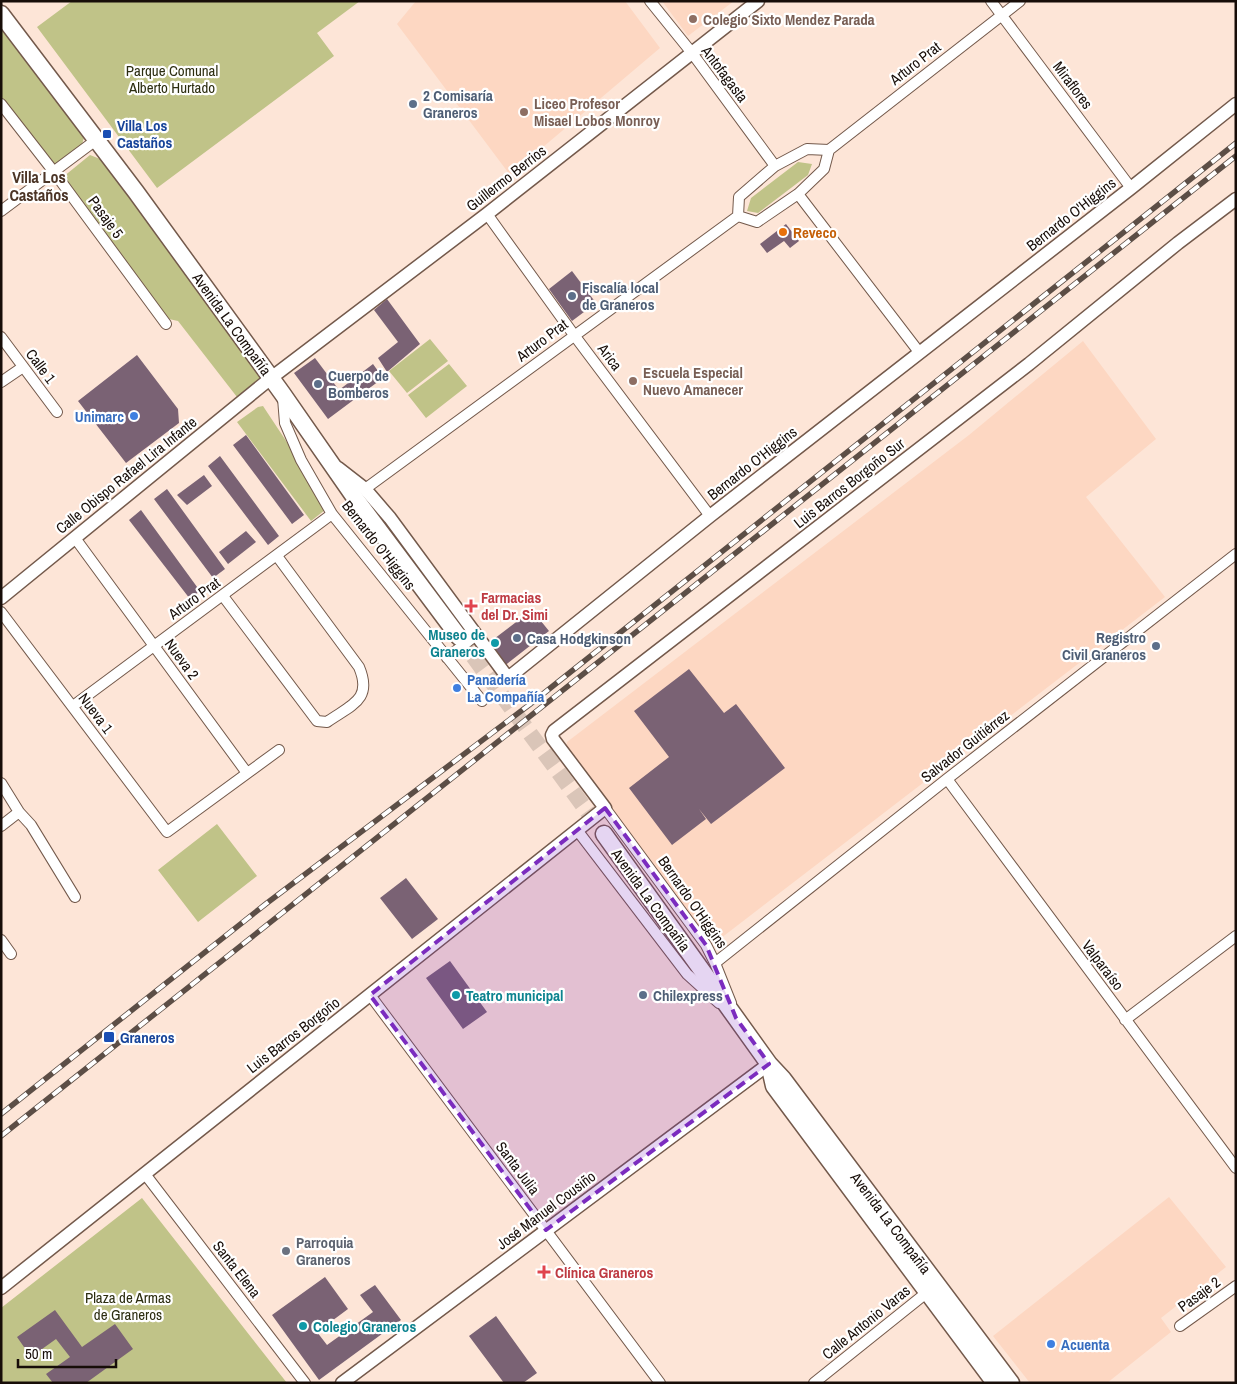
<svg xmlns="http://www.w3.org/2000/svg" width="1237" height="1384" font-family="'Archivo Narrow',sans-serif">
	<rect width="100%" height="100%" fill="#fde5d7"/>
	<path fill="#fdd7c2" d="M416,1H625L660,48L510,175L397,24Z
		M662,1H734L688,36Z
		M1083,341L1156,439L1086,497L1165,597L712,945L628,838L565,751L567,742L969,435Z
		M1169,1197L1226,1267L1161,1318L1171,1332L1107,1383H1030L993,1336Z"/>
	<path fill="#c0c388" d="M72,1H360L317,33L334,56L157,188L37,27Z
		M1,24L85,134L81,148L55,168L1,97Z
		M90,155L100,159L263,376L237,397L178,321L169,319L63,177Z
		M798,162L812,164L808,175L758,213L747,211L751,198Z
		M430,339L448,361L407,393L389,371Z
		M449,364L467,386L426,418L408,395Z
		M263,406L298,459L320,504L325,510L311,521L237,422L258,407Z
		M217,824L257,876L198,922L158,870Z
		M142,1198L287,1383H1V1308Z"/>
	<path fill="#7a6274" d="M786,224L799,241L790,248L784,241L767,253L760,244Z
		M572,271L596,303L572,321L549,289Z
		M387,299L420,344L387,372L378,358L398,342L374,310Z
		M137,355L178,409L179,423L126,463L78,401Z
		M315,358L339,390L373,364L383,378L328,419L294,373Z
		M246,435L304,515L292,524L233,445Z
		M220,456L279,536L268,545L208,466Z
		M204,475L212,486L187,505L177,495Z
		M167,489L225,569L213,578L154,499Z
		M141,510L200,591L190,599L129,520Z
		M246,531L256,542L228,564L219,552Z
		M532,610L549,631L503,667L486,645Z
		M689,669L724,713L736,704L785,768L711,824L699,809L706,819L672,845L629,788L669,757L634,711Z
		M406,878L438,919L412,939L380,898Z
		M450,961L487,1012L463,1029L426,978Z
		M325,1277L348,1309L317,1332L327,1345L373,1312L360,1295L375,1285L401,1320L319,1380L272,1315Z
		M55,1310L82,1347L115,1324L133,1349L86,1383H53L46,1374L70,1357L56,1339L31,1357L17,1337Z
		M496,1316L537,1373L523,1383H504L469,1336Z"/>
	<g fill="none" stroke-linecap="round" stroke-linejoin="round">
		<path stroke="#dac5b8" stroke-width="16" stroke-dasharray="16 8" stroke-linecap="butt" d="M459,637L604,834"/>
		<g stroke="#73594b" stroke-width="12">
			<path id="minor" d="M650,1L692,53L775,166
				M991,1L1131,188
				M1,104L54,172L166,324
				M798,194L919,352
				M1,211L96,140
				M487,214L574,335L710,516
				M738,216L757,222L798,194L824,169L829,150L1020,1
				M738,216L739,197L775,166L807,149L829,150
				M1,337L57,412
				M1,382L23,367
				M283,398L285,423L301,460L332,514L482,701
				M365,489L738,216
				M75,538L247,773
				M223,596L317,721L327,722C351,705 373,700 359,667L277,556
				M1,612L167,832L279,750
				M447,658L476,635
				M73,706L332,514
				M947,779L1236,1168
				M1,783L19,812L31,825L75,897
				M605,808L706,945L715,963L731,1003
				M1,826L19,812
				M577,830L687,974L719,1003
				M1,940L11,954
				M715,963L947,779L1236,554
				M370,995L660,1383
				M1125,1020L1236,936
				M145,1174L305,1383
				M1180,1326L1236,1286
				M814,1383L930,1290"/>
		</g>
		<g stroke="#73594b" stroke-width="15">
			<path id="tertiary" d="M338,468L365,489L390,518L505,674L509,676L513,674L710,516L1131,188L1236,104
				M1,598L271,378L487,214L758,1
				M1,1288L605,808L553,739L552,735L554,731L1029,364L1178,243L1236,199
				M342,1383L769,1064"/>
		</g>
		<g stroke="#73594b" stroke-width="19">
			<path id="primary" d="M1,14L136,192L282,393L355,498L459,637
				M604,834L769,1064L783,1079L1011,1383
				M769,1064L774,1086L995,1383"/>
		</g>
		<use href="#minor" stroke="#fff" stroke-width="10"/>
		<use href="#tertiary" stroke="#fff" stroke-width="12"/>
		<use href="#primary" stroke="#fff" stroke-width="16"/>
		<g stroke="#5c4e46" stroke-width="5.5">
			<path id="rail" d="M1,1114L267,903L529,705L1236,143
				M1,1136L1236,156"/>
		</g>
		<use href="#rail" stroke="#fff" stroke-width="4" stroke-dasharray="11" stroke-linecap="butt"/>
	</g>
	<path fill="#7b2cbf" fill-opacity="0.2" stroke="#7b2cbf" stroke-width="4" stroke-dasharray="10 6" stroke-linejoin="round" d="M605,808L706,945L736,1018L769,1064L546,1230L370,995Z"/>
	<g fill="#8d6e63" stroke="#fff" stroke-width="2">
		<circle cx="693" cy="19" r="5"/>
		<circle cx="524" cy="112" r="5"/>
		<circle cx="633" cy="381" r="5"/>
	</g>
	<g fill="#5c6f8a" stroke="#fff" stroke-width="2">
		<circle cx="413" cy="104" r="5"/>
		<circle cx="572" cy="296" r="5"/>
		<circle cx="318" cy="384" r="5"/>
		<circle cx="517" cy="638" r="5"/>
		<circle cx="1156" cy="646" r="5"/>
		<circle cx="643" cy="995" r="5"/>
	</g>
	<g fill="#1a4fb4" stroke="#fff" stroke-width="2">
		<rect x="102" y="129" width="10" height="10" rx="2.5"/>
		<rect x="103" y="1031" width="12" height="12" rx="2.5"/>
	</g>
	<circle fill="#e8710a" stroke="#fff" stroke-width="2" cx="783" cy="232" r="5"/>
	<g fill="#3f7fe0" stroke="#fff" stroke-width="2">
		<circle cx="134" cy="416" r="5"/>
		<circle cx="457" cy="688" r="5"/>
		<circle cx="1051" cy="1344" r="5"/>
	</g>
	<g fill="#e0444e" stroke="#fff" stroke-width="2">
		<path d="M468.5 598.5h5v5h5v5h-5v5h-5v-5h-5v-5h5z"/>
		<path d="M541.5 1264.5h5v5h5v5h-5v5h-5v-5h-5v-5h5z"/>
	</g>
	<g fill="#0f9aa8" stroke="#fff" stroke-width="2">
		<circle cx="495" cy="643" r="5"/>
		<circle cx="456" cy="995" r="5"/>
		<circle cx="303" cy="1326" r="5"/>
	</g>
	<circle fill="#6b7280" stroke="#fff" stroke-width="2" cx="286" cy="1251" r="5"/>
	<g text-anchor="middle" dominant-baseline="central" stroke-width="4.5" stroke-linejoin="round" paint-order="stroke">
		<g font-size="15" font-weight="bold" fill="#785e54" stroke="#fff" text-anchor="start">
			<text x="703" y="19">Colegio Sixto Mendez Parada</text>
			<text x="534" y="103">Liceo Profesor<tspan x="534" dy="17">Misael Lobos Monroy</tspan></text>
			<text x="643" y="372">Escuela Especial<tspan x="643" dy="17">Nuevo Amanecer</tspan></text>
		</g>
		<g font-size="15" fill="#170d08" stroke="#fff">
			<text transform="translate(915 63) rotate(-38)">Arturo Prat</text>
			<text transform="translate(725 74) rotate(53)">Antofagasta</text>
			<text transform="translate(1073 85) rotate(53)">Miraflores</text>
			<text transform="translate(506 178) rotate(-38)">Guillermo Berrios</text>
			<text transform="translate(1071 214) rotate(-38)">Bernardo O'Higgins</text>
			<text transform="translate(106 217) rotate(54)">Pasaje 5</text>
			<text transform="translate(232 324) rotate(54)">Avenida La Compañía</text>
			<text transform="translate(542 340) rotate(-37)">Arturo Prat</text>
			<text transform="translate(610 357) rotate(53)">Arica</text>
			<text transform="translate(41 366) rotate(53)">Calle 1</text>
			<text transform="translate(752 463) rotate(-38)">Bernardo O'Higgins</text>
			<text transform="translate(126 475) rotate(-39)">Calle Obispo Rafael Lira Infante</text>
			<text transform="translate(849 483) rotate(-38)">Luis Barros Borgoño Sur</text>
			<text transform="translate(379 545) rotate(52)">Bernardo O'Higgins</text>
			<text transform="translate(194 598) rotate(-36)">Arturo Prat</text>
			<text transform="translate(182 659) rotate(54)">Nueva 2</text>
			<text transform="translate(96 713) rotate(53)">Nueva 1</text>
			<text transform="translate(965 746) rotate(-38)">Salvador Guitiérrez</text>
			<text transform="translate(651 900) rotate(54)">Avenida La Compañía</text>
			<text transform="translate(693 902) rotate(55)">Bernardo O'Higgins</text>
			<text transform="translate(1103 965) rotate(53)">Valparaíso</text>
			<text transform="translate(293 1035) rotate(-38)">Luis Barros Borgoño</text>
			<text transform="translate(518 1168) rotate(53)">Santa Julia</text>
			<text transform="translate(546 1210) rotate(-37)">José Manuel Cousiño</text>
			<text transform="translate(891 1223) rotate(53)">Avenida La Compañía</text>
			<text transform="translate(237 1269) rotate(52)">Santa Elena</text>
			<text transform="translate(1199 1294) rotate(-36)">Pasaje 2</text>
			<text transform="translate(866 1322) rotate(-39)">Calle Antonio Varas</text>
		</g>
		<g font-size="15" fill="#2c2d10" stroke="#fff">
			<text x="172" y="70">Parque Comunal<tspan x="172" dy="17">Alberto Hurtado</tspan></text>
			<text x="128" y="1297">Plaza de Armas<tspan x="128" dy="17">de Graneros</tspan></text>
		</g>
		<g font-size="15" font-weight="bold" fill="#4e5e75" stroke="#fff" text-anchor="start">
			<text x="423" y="95">2 Comisaría<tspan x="423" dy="17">Graneros</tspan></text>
			<text x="582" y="287">Fiscalía local<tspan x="582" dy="17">de Graneros</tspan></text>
			<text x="328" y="375">Cuerpo de<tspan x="328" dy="17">Bomberos</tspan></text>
			<text x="1146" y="637" text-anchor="end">Registro<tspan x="1146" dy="17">Civil Graneros</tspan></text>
			<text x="527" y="638">Casa Hodgkinson</text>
			<text x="653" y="995">Chilexpress</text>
		</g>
		<g font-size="15" font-weight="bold" fill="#164399" stroke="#fff" text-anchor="start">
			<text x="117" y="125">Villa Los<tspan x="117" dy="17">Castaños</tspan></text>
			<text x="120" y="1037">Graneros</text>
		</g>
		<g font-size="15" font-weight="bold" fill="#c56008" stroke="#fff" text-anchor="start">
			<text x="793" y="232">Reveco</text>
		</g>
		<g font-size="15" font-weight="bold" fill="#366cbe" stroke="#fff" text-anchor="start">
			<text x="124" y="416" text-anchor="end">Unimarc</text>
			<text x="467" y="679">Panadería<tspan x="467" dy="17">La Compañía</tspan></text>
			<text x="1061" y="1344">Acuenta</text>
		</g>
		<g font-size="15" font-weight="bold" fill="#be3a42" stroke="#fff" text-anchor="start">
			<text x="481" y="597">Farmacias<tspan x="481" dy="17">del Dr. Simi</tspan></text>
			<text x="555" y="1272">Clínica Graneros</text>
		</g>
		<g font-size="15" font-weight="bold" fill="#0d838f" stroke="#fff" text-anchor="start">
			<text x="485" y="634" text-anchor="end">Museo de<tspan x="485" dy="17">Graneros</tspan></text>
			<text x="466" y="995">Teatro municipal</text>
			<text x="313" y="1326">Colegio Graneros</text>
		</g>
		<g font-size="15" font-weight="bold" fill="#5b616d" stroke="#fff" text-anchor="start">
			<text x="296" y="1242">Parroquia<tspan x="296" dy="17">Graneros</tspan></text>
		</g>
		<g font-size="16" font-weight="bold" fill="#4c3527" stroke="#fff">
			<text x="39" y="177">Villa Los<tspan x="39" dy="18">Castaños</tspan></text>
		</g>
	</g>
	<rect width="1237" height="1384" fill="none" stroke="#170d08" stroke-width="5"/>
	<path d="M18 1359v8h98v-8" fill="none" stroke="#170d08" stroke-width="2.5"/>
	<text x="25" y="1359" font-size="15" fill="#170d08" stroke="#ffffff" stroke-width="4" paint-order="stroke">50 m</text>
</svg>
